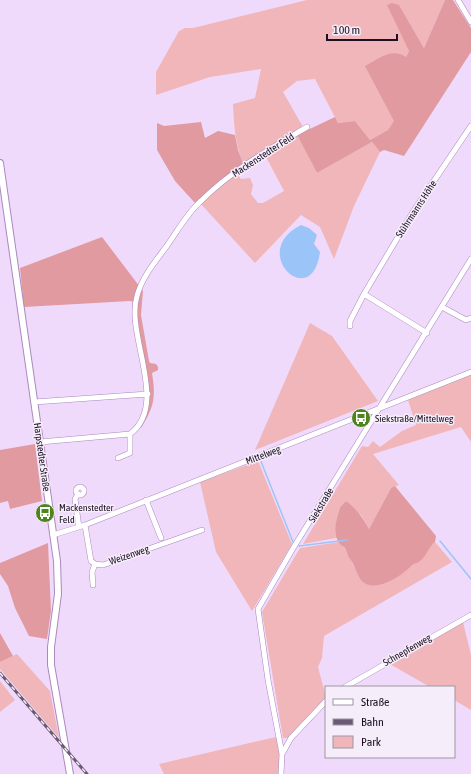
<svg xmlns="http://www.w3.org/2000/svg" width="471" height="774" font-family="'Asap Condensed',sans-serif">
	<rect width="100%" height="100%" fill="#f0dafc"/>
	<path fill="#f0b6ba" d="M307,0H445L424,48L399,5L409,51L406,57L394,122L388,130L370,140L355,121L338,123L315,79L297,81L283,92L303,127L243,163C235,143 234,125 233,104L255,98L261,69L210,77L156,95V72L179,31L185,28H193Z
		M297,135L317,173L372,142L380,152L354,206L334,259L320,227L301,215L255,263L200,203L236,173L241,179L250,178L253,185L251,194L258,203H263L284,191L265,155Z
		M310,323L332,336L378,401L255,450Z
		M471,374V442L461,427L373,454L399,485L391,488L369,529L362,516L346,501L340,507C337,517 334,527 336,538L303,544L362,446L368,447L373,441L380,447L402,431L416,425L408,400Z
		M258,461L292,544L252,611L216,552L200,482Z
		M339,542L345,548L356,570L413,564C424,560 425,549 435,542L452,562L324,636L322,658L318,667L326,697L288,738H283L262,612L300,548Z
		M463,622L471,655V710L454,700V687H430L388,663Z
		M17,654L50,691L59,738L0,669V662Z
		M0,681L15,700L0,712Z
		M276,737L280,754L279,774H164L159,764Z"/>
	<path fill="#e19aa0" d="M445,0H453L471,28V52L404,156L384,150L380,152L372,142L317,173L297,135L335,117L338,123L355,121L370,140L388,130L394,121L365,66C378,59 392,47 406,57L409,51L387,5L392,3L399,5L424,48Z
		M201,122L205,138L218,131L235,135L238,150L243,163L195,203L175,181L157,150V123L164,126Z
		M102,237L143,291L141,315L149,361L150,363L156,364L158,367V370L152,373C156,398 154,407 141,428L139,424L149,402L137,324V303L130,301L24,307L20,268Z
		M35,444L42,501L10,509L8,501L0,503V450Z
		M395,486L436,536L435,542C428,547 427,556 420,561C418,563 415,563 412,565C403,575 374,595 361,580C356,573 355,565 350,559C347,555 347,551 345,548C344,546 341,546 340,544C331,534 337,518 340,507L346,501C357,509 363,518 369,529L391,488Z
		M48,543L51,611L47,639L29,636L15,608L8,586L0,574V563Z
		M0,633L13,656L0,662Z"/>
	<path fill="#9bc5f8" d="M301,225L309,228L317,235L314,244L320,252C312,313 247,252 301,225Z"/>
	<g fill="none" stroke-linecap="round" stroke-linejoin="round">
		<path stroke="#9bc5f8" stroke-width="1.5" d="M260,459L293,542
			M440,541L471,579
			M299,546L347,540"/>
		<g stroke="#ab88bd" stroke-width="6">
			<path id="minor" d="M458,0L471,22
				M442,307L466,320L471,318
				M350,326V321L364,294
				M427,333L364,294L413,212L471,126
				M34,402L148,394
				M40,442L130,434C170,404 125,335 137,296C142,277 155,262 166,247C177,232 187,213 201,201C232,170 270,149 307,127
				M118,458L130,453V434
				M76 491a4 4 0 1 1 8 0a4 4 0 1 1-8 0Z
				M78,494L75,499L79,527
				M146,500L161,538
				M85,525L91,561L95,564L103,565L202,530
				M53,535L85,525L471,372
				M93,585L92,572L95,564
				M345,687L471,615
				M282,754L291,738L326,701
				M281,774L282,754L268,680L258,609L292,550L471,259"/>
		</g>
		<g stroke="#ab88bd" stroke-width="8">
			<path id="tertiary" d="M0,163L57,561L58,594L51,647V665L70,774"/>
		</g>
		<use href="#minor" stroke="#fff" stroke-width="5"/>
		<use href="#tertiary" stroke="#fff" stroke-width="6"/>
		<g stroke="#6a5972" stroke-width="3">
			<path id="rail" d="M0,673L87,774"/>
		</g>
		<use href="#rail" stroke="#f5edf9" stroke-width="1.5" stroke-dasharray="4.5" stroke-linecap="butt"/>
	</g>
	<defs>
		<g id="bus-disc" transform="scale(1)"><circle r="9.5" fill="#4d841c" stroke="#f5edf9"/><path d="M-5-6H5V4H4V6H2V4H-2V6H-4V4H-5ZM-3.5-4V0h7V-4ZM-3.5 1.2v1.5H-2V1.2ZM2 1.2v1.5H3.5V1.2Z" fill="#fff"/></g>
	</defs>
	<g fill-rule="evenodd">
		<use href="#bus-disc" x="361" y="418"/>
		<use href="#bus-disc" x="45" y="513"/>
	</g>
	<g text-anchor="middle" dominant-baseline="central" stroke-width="3" stroke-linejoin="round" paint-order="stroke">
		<g font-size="10" fill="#1e1024" stroke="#f5edf9">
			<text transform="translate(263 155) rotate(-33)">Mackenstedter Feld</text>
			<text transform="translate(416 209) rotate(-57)">Stührmanns Höhe</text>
			<text transform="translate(263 455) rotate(-21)">Mittelweg</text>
			<text transform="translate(42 457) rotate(82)">Harpstedter Straße</text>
			<text transform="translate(321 505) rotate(-59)">Siekstraße</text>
			<text transform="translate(129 555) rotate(-19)">Weizenweg</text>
			<text transform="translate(407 650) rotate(-30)">Schnepfenweg</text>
		</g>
		<g font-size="10" fill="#1e1024" stroke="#f5edf9" text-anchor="start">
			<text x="375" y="418">Siekstraße/Mittelweg</text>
			<text x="59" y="507">Mackenstedter<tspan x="59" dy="12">Feld</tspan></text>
		</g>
	</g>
	<rect x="325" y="686" width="130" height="72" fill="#f5edf9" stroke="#9f95a4"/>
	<rect x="333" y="699" width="20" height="6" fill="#ffffff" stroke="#9f95a4"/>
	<text x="361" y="706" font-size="12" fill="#1e1024">Straße</text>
	<rect x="333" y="719" width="20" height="6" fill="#6a5972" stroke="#9f95a4"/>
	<text x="361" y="726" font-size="12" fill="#1e1024">Bahn</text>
	<rect x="333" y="736" width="20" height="12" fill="#f0b6ba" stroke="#9f95a4"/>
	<text x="361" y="746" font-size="12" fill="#1e1024">Park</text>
	<path d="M327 34v6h70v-6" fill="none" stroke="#1e1024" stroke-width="2"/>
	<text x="333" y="34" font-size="12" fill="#1e1024" stroke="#f5edf9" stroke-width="3" paint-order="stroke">100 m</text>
</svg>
